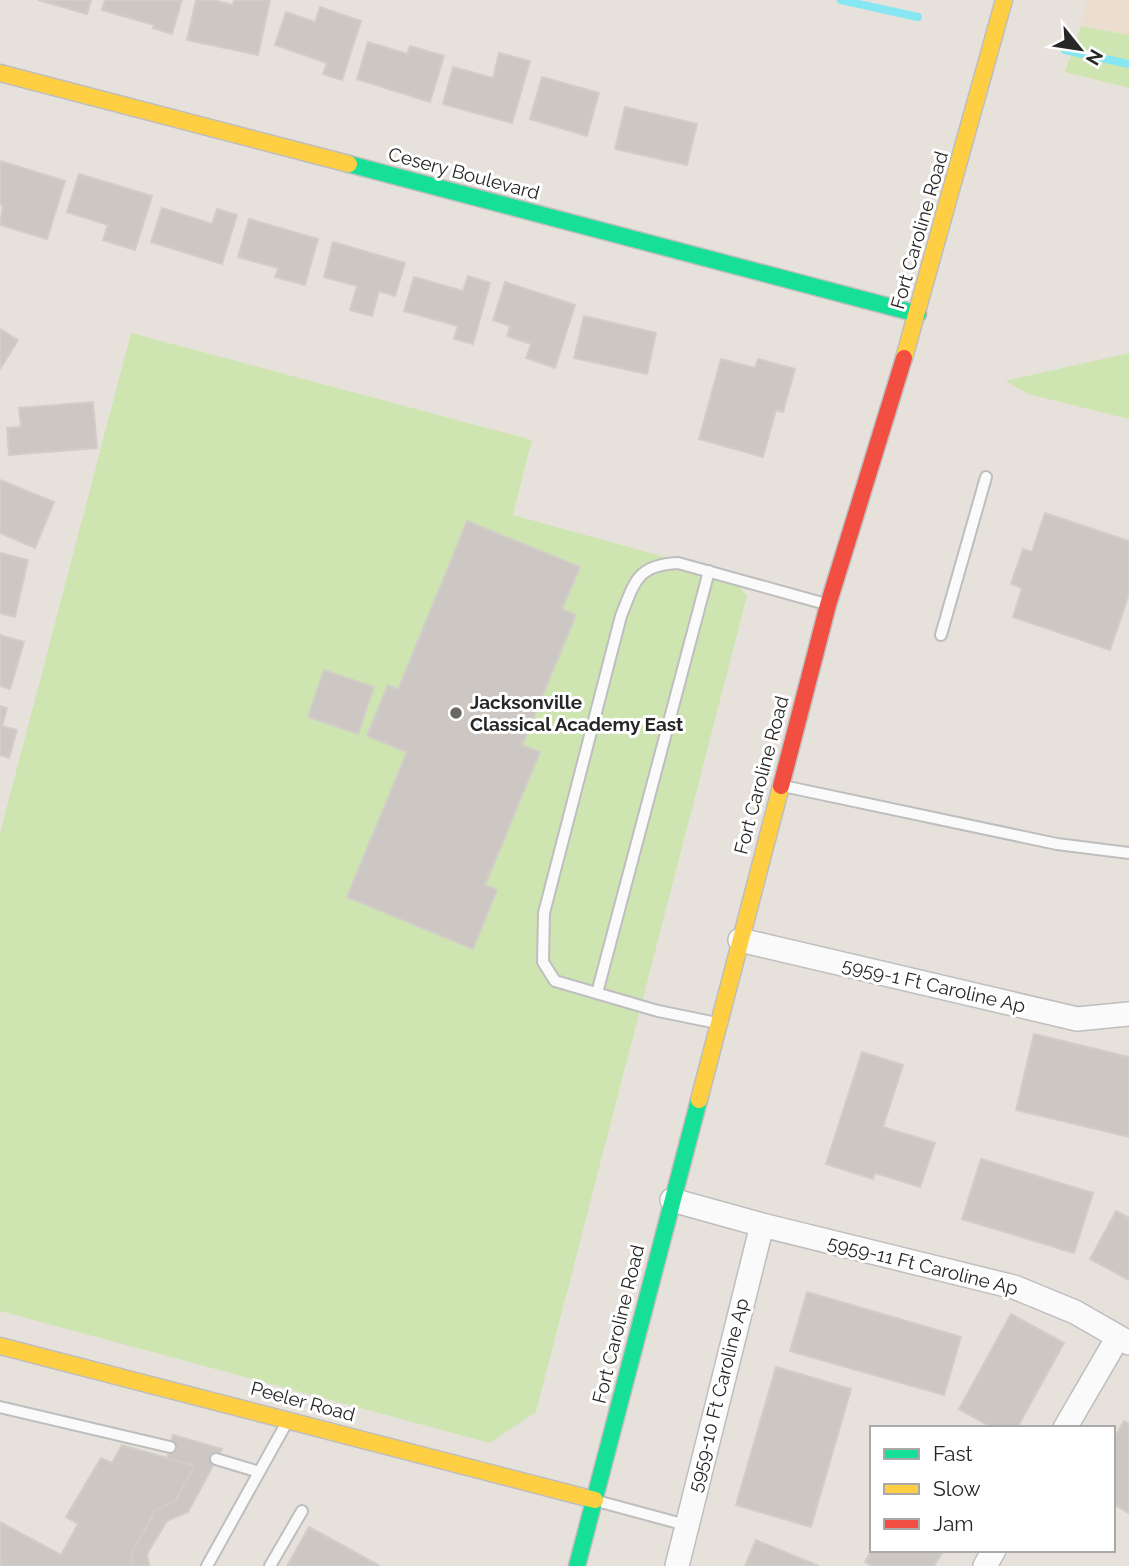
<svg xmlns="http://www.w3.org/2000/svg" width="1129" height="1566" font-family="Raleway,sans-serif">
	<rect width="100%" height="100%" fill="#e7e1dc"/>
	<path fill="#ecdecf" d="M1087,0H1129V35L1081,26Z"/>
	<path fill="#cfe5b1" d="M1081,26L1129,35V88L1065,72Z
		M131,333L532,440L513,515L730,575L747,596L536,1412L490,1443L0,1311V833Z
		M1129,353V419L1028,394L1005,381Z"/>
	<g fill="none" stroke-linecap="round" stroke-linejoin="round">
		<path stroke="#86e7f2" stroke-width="8" d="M841,0L918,17
			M1065,50L1129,64"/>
	</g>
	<path fill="#ccc7c3" stroke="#d2cdc8" stroke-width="2" d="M38,0H91L87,14Z
		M105,0H182L172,34L153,28L154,25L102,10Z
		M196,0H212L233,5L234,0H270L258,55L187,40Z
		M320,7L361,21L342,80L323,74L327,63L275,45L286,12L315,22Z
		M368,42L407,54L410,46L444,56L430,102L357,79Z
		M499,53L530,61L512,123L443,104L453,67L493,78Z
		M542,77L599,93L587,136L530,119Z
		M625,107L697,124L687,165L615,149Z
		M0,161L65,181L47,239L0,225L3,205L0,204Z
		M79,174L152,196L135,250L103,240L108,225L67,212Z
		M162,208L212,224L217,209L237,215L222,264L151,242Z
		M249,219L318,239L305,285L275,277L278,268L238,257Z
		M333,242L405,263L395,296L379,291L372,316L350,310L357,286L324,277Z
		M468,276L490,283L473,344L454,339L458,326L404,311L414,277L463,291Z
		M505,282L575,305L555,368L526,358L531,344L507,336L510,326L493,320Z
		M584,316L656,333L647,374L574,358Z
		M0,329L18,340L0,369Z
		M721,359L755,368L758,359L795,369L783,412L776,410L763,457L699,439Z
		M93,402L97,448L9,455L7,428L21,427L19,408Z
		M0,480L54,502L35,548L0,533Z
		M1045,513L1129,541V594L1110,650L1013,617L1022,588L1011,584L1023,549L1032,552Z
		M467,521L580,567L562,609L576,615L522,745L540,752L485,885L497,890L473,949L347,897L407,752L367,736L388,685L398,690Z
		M0,553L28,560L15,617L0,613Z
		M0,635L24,642L10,689L0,686Z
		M324,670L374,687L358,734L308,717Z
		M0,706L7,708L2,726L17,730L9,758L0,755Z
		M1034,1034L1129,1057V1137L1016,1110Z
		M862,1052L903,1065L883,1127L935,1143L920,1187L875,1173L873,1179L826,1164Z
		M981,1159L1093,1193L1074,1253L962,1219Z
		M1116,1211L1129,1218V1280L1090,1259Z
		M807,1292L961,1337L944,1395L790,1351Z
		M1011,1314L1064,1343L1017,1428H993L959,1409Z
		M776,1367L851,1389L811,1527L736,1505Z
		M1124,1421L1129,1424V1513L1113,1504V1440Z
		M173,1435L222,1449L188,1512L167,1521L147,1554L149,1566H133L132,1553L155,1511L175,1501L195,1466L167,1458Z
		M122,1445L195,1466L175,1501L155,1511L132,1553L133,1566H0V1522L61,1555L78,1524L66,1517L101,1458L112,1463Z
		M309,1527L380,1566H287Z
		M756,1540L819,1566H745Z
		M872,1550H944L934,1566H872L865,1562Z"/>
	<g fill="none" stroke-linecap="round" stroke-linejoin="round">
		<g stroke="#bfbebf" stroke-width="14">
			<path id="lane" d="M941,635L986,477
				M783,786L1057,844L1129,853
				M597,993L709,571
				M717,1023L658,1011L555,981L543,962L544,913L621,616C635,581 637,565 678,563L826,604
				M0,1407L170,1447
				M216,1459L259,1472
				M597,1501L686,1525
				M207,1566L287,1422
				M270,1566L302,1511"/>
		</g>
		<g stroke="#bfbebf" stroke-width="26">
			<path id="street" d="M740,940L1077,1019L1129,1014
				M672,1200L762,1225L1014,1287L1075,1312L1129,1343
				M1065,1428L1118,1337
				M677,1566L762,1225
				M985,1566L994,1550"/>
		</g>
		<g stroke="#bfbebf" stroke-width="19">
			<path id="fast" d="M349,164L918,314
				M577,1566L699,1100"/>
		</g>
		<g stroke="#bfbebf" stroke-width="19">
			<path id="slow" d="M0,73L349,164
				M904,358L1004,0
				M699,1100L781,786
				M0,1346L595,1500"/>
		</g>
		<g stroke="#bfbebf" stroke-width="19">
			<path id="jam" d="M781,786L828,605L904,358"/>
		</g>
		<use href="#lane" stroke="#fbfafa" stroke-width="10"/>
		<use href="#street" stroke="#fbfafa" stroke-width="23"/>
		<use href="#fast" stroke="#16e098" stroke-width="16"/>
		<use href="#slow" stroke="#ffcf43" stroke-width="16"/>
		<use href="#jam" stroke="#f24e42" stroke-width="16"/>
	</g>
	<circle fill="#6a6866" stroke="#fff" stroke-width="2.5" cx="456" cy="713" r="7"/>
	<g text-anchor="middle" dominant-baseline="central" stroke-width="6" stroke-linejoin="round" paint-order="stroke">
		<g font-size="19" fill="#272727" stroke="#fff">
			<text transform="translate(464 173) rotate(15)">Cesery Boulevard</text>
			<text transform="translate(919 230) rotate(-74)">Fort Caroline Road</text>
			<text transform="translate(761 775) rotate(-75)">Fort Caroline Road</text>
			<text transform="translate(934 985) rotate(13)">5959-1 Ft Caroline Ap</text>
			<text transform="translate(923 1265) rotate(14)">5959-11 Ft Caroline Ap</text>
			<text transform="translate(618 1324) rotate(-76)">Fort Caroline Road</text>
			<text transform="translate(718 1395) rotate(-76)">5959-10 Ft Caroline Ap</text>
			<text transform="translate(303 1401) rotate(15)">Peeler Road</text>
		</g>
		<g font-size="19" font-weight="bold" fill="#272727" stroke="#fff" text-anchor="start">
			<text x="470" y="702">Jacksonville<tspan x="470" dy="22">Classical Academy East</tspan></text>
		</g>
	</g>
	<rect x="870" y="1426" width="245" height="126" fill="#ffffff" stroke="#a9a9a9" stroke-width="2"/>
	<rect x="884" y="1449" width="35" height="10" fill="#16e098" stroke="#a9a9a9" stroke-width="2"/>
	<text x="933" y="1461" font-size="21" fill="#272727">Fast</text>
	<rect x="884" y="1484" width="35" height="10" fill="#ffcf43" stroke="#a9a9a9" stroke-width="2"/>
	<text x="933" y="1496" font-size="21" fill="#272727">Slow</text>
	<rect x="884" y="1519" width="35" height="10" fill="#f24e42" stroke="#a9a9a9" stroke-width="2"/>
	<text x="933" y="1531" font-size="21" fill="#272727">Jam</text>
	<g transform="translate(1080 49) rotate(120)" stroke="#ffffff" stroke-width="5" paint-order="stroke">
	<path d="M0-5L12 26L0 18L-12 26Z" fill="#272727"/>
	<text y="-10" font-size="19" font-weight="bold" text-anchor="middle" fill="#272727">N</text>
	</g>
</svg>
